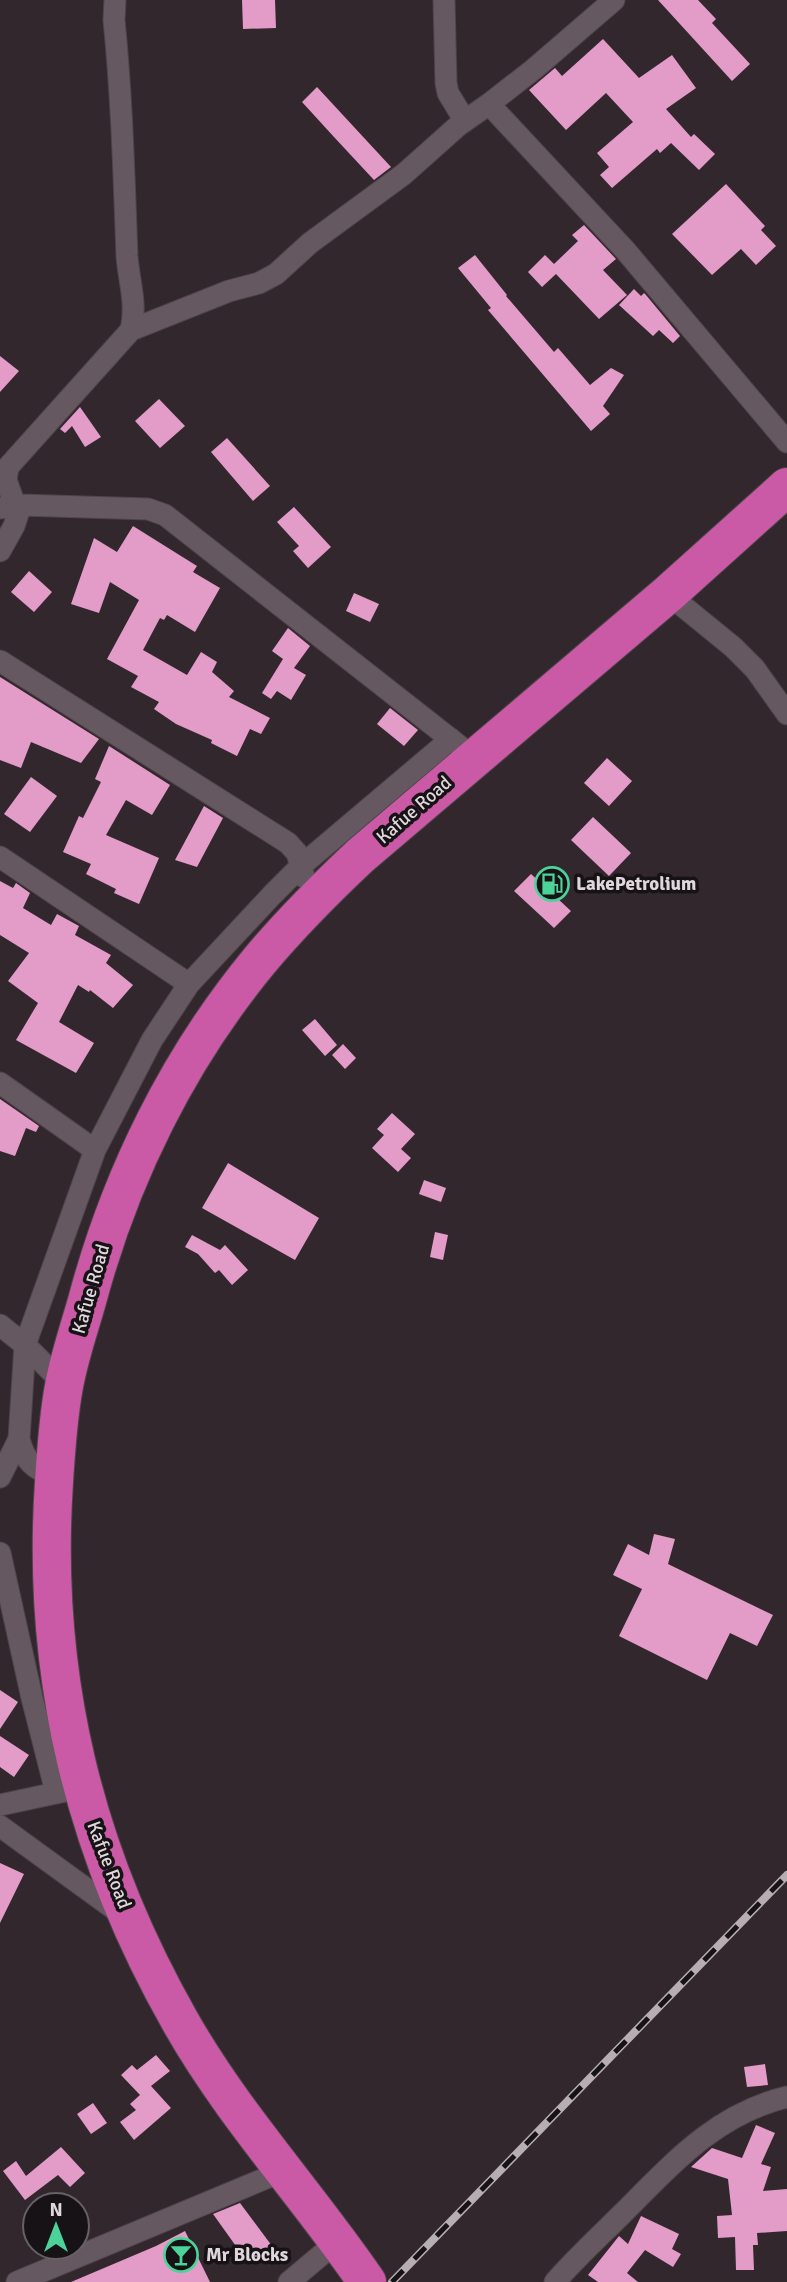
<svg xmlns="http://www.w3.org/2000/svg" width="787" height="2282" font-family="Signika,sans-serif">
	<rect width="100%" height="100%" fill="#33272e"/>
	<path fill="#e39bc8" d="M242,0H275L276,28L243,29Z
		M658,0H698L716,19L712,23L750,64L732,81Z
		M603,39L639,78L672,55L696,88L666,109L691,137L694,134L715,154L699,170L671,143L660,153L657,149L612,188L600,175L609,167L597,153L633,122L606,93L566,130L529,90L555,68L562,76Z
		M317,87L391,167L374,180L334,137L302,102Z
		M726,184L765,226L761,230L776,246L756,265L741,249L712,275L672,234Z
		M584,225L616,259L603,270L627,295L599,319L556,274L542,287L528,272L545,255L554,264L578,241L572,235Z
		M475,255L507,295L506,296L554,352L558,348L590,385L611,368L624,375L603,406L610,414L591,431L488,310L491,308L458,268Z
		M634,289L641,296L644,293L646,295L680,336L673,343L659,330L653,336L619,305Z
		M0,356L19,371L0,392Z
		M159,399L185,426L160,448L135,421Z
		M80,407L101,437L85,447L72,426L65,433L60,429Z
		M227,438L270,486L253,501L211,452Z
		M294,507L331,547L308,568L293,551L299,546L277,522Z
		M133,526L197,566L193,572L220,588L195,632L167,615L164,620L160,618L143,650L187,675L201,652L217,662L212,672L234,691L229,697L270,718L261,734L250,729L237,756L211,743L212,740L176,724L154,709L159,702L131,687L138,676L107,659L139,600L110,582L99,613L71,604L94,538L117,552Z
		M29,571L52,592L34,612L11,592Z
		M354,593L379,604L370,622L346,611Z
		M288,628L310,646L294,668L306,675L291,700L277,691L271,699L262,693L283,659L272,651Z
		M0,677L99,739L81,763L31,742L21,768L0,760Z
		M390,708L418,730L404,746L377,724Z
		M109,746L170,785L152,815L126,800L106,835L159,858L139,904L114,893L116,889L86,874L91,864L63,852L79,816L83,818L101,782L95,779Z
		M607,758L632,781L609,806L584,783Z
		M31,777L57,796L30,832L4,814Z
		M204,806L223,818L197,867L175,860Z
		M593,817L631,853L609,876L571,840Z
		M531,874L571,911L554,928L514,891Z
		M0,881L13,888L16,883L30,893L23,908L51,925L57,914L79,926L75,935L111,955L106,963L133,985L113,1008L90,990L89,992L78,985L59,1022L94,1043L76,1073L16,1040L38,1003L8,981L29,953L0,935Z
		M315,1019L337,1045L325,1056L302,1030Z
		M343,1044L356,1058L345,1069L332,1055Z
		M0,1099L39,1126L36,1132L26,1128L15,1156L0,1151Z
		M392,1113L415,1134L401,1149L411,1158L398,1172L372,1148L384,1135L377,1129Z
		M228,1163L319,1218L295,1260L202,1208Z
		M424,1180L446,1188L441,1202L419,1194Z
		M435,1232L448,1235L443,1260L430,1257Z
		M192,1235L220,1250L225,1245L248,1270L232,1285L219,1270L215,1273L198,1254L185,1247Z
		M654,1534L675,1539L668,1564L773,1615L757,1646L730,1633L707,1680L619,1636L642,1589L613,1575L628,1544L649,1555Z
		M0,1690L18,1702L0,1729Z
		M0,1736L29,1755L14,1777L0,1767Z
		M0,1863L24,1874L0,1923Z
		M156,2055L170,2071L151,2086L171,2108L134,2140L120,2122L136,2110L130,2104L140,2095L121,2075L132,2065L137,2070Z
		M765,2064L768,2085L747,2087L744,2067Z
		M93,2103L107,2123L91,2134L77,2114Z
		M756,2125L775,2133L761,2164L771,2167L763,2191L787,2189V2231L757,2233L758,2245H753L754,2270H736L735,2237L718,2238L717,2216L732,2215L728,2179L691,2167L712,2148L742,2158Z
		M61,2147L85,2173L70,2187L58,2175L25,2200L3,2171L16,2161L26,2176Z
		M240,2203L272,2246L248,2263L213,2214Z
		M641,2216L679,2234L672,2249L681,2254L673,2267L645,2250L627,2273L638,2282H598L588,2275L619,2236L628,2244Z
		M185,2231L210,2282H71L156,2246Z"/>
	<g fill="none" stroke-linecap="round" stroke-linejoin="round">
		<g stroke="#4e444a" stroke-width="23">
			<path id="street" d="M444,0L446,83L448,93L465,121
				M489,104L534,69L614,0
				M131,330L229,291L259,283L276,274L310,243L404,174L459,125L489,104L625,250L787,442
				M15,505L6,480L8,467L131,330C137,302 129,283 127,256C124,177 122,99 114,20L115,0
				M0,508L21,505L148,509L165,515L462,748
				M0,551L14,526L21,505
				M668,594L733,647L755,669L787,714
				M0,661L288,843L297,853L304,877
				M0,857L189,984
				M0,1083L95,1150
				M0,1325L25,1345L64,1384
				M54,1476C33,1469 25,1461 19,1439L25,1345L95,1150L152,1040L189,984L272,895L302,865L451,739
				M0,1477L19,1439
				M0,1553L32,1698L56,1792
				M0,1805L70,1790
				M0,1826L121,1914
				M17,2282L283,2171
				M289,2282L339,2240
				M555,2282C576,2258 600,2236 623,2213C673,2163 716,2114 787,2097"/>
		</g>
		<g stroke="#4e444a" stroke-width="40">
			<path id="highway" d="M367,2282C307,2194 233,2115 180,2021C84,1852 41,1676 54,1482C56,1450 58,1418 64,1386C69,1358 79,1329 87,1301C120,1177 178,1059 260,960C291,923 325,889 360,856L668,594L787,487"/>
		</g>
		<use href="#street" stroke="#665861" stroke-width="21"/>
		<use href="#highway" stroke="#cb5aa6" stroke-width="38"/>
		<g stroke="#b7aeb3" stroke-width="8">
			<path id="rail" d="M392,2282L787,1875"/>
		</g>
		<use href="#rail" stroke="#171215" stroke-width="5" stroke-dasharray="16" stroke-linecap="butt"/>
	</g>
	<defs>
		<g id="fuel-ring" transform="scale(1.75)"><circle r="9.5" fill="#171215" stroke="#4cd39a" stroke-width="1.5"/><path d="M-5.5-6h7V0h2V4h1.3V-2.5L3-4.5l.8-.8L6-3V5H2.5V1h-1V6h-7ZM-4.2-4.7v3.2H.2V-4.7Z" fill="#4cd39a"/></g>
		<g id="bar-ring" transform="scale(1.75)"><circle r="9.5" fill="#171215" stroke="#4cd39a" stroke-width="1.5"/><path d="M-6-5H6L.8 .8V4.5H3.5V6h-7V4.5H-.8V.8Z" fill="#4cd39a"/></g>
	</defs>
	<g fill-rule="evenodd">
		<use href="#fuel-ring" x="552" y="884"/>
		<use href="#bar-ring" x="181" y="2255"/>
	</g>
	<g text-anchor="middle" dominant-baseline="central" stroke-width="7" stroke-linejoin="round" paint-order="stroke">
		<g font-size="19" fill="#dfd7db" stroke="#171215">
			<text transform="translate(414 810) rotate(-41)">Kafue Road</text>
			<text transform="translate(91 1289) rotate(-74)">Kafue Road</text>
			<text transform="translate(109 1865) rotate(69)">Kafue Road</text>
		</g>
		<g font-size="19" font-weight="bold" fill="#dfd7db" stroke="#171215" text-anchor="start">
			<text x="576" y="884">LakePetrolium</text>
			<text x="206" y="2255">Mr Blocks</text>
		</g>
	</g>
	<g transform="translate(56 2226)"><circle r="33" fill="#171215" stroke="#676164" stroke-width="2"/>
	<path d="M0-5L12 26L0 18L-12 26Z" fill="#4cd39a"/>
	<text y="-10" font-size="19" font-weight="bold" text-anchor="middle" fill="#dfd7db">N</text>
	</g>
</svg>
